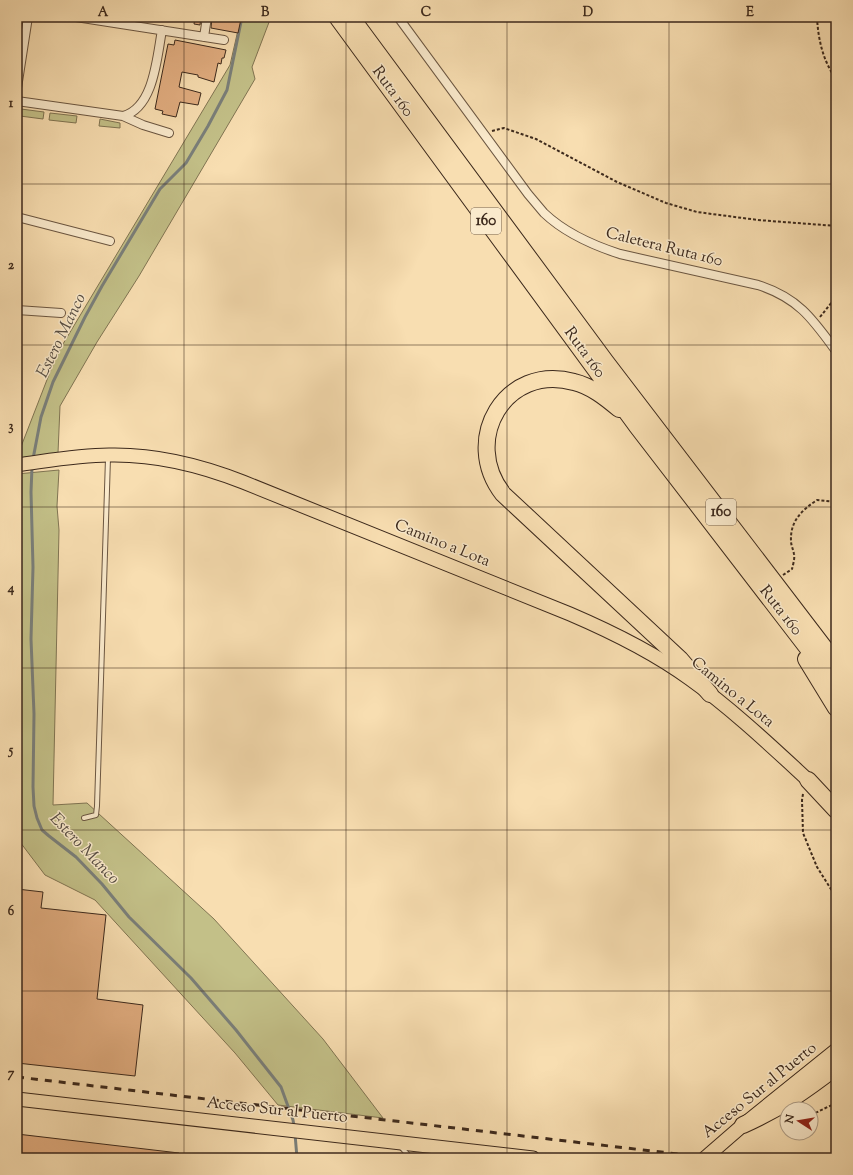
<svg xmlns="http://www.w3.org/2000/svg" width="853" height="1175" font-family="'Sorts Mill Goudy',serif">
	<rect width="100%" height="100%" fill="#f8deb1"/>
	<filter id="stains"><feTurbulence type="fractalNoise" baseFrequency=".005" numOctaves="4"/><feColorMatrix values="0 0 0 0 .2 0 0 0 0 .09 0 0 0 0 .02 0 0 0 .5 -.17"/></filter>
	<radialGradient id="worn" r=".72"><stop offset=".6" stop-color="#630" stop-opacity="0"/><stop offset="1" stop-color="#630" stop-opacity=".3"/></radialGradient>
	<path fill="#c3c088" stroke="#807452" d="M241,17H271L252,67L255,79L139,276L97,342L60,406L58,453L17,460V457L57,354L230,65Z
		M21,109L44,112L43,119L20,116Z
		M50,113L77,116L76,123L49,120Z
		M100,119L120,123V128L99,126Z
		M59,470L57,506L59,530L53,805L87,803L214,919L323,1039L383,1118L278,1105L235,1053L95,900L45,875L17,838V474Z"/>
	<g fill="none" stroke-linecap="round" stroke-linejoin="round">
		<path stroke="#7a7f7a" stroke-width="3" d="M33,459L41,417L53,382L85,317L102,286L160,189L186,163L208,126L227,90L242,17
			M32,467L31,492L33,567L31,639L34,714L33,787L34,806L37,818L42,830L49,836L76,857L102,884L129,917L191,978L236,1030L281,1087L293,1120L294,1126
			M295,1134L297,1158"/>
	</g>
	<path fill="#e1ad80" stroke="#3c291c" d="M195,17H201L200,25L194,24Z
		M212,17H230L241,19L238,33L211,28Z
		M175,40L226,50L224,58H222L221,64L218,63L214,82L198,77V75L182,72L179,87L201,93L198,105L180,102L176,117L162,114L163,111L155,109L168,44L174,45Z
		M17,889L43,892L41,908L106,915L97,999L143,1005L135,1076L17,1063Z
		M17,1134L179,1153V1158H17Z"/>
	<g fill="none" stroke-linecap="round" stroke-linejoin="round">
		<g stroke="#6b5641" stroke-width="6">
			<path id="service" d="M84,818L96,815L97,806L108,458
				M400,1146L411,1158"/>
		</g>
		<g stroke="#6b5641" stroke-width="10">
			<path id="minor" d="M76,17L224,40
				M398,17L528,194C533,200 539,207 544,213C565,233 592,245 620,254L758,285C798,298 812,318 836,351
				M204,37L207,17
				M17,88L28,17
				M17,101L123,116L143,125L169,133
				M123,116C154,108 157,57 162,30
				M17,217L110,241
				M17,310L61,313"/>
		</g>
		<g stroke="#3c291c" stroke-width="15">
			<path id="primary" d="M17,465C47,461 78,455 109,455C155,454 200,465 243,482L570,614C612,632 653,652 690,679C732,709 770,745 808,780
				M17,1099L533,1158
				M705,1158L743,1125L836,1050"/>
		</g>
		<g stroke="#3c291c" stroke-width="18">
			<path id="motorway" d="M337,17L636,425L836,685
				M351,17L606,362L836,663
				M619,409C606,398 591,386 574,382C505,363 461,440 503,494L680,659L710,694
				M806,659L836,708
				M808,780L836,810
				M743,1125C779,1109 805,1091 836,1067"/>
		</g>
		<path stroke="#3c291c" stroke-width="2" stroke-dasharray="3 2" stroke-linecap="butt" d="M817,17C818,39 823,61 836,79
			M492,131L504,128L536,139L617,182L666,203L697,212L758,220L836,226
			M820,317L836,297
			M783,575L792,569C793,565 795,558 794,554C793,549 791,545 791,541C790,521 802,510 817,500L836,502
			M803,794L802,800L803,833L817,867L836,897
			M811,1115L836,1103"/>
		<use href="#service" stroke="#faeacc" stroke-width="4"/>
		<use href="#minor" stroke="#faeacc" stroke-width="8"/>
		<use href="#primary" stroke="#f8deb1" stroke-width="13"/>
		<use href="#motorway" stroke="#f8deb1" stroke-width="16"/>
		<path stroke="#3c291c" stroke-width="3" stroke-dasharray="7 7" stroke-linecap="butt" d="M17,1077L712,1158"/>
	</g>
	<path fill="none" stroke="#3c291c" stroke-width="1" stroke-opacity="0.55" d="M184,17V1158M346,17V1158M507,17V1158M669,17V1158M17,184H836M17,345H836M17,507H836M17,668H836M17,830H836M17,991H836"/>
	<g text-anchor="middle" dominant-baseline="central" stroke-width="3" stroke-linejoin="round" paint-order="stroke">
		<g fill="#faeacc" stroke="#756351" stroke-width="1">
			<rect x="471" y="208" width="30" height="26" rx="3"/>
			<rect x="706" y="499" width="30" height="26" rx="3"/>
		</g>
		<g font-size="15" font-weight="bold" fill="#3c291c">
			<text x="486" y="221">160</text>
			<text x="721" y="512">160</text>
		</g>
		<g font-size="16" fill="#3c291c" stroke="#faeacc">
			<text transform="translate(392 92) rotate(54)">Ruta 160</text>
			<text transform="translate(664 248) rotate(14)">Caletera Ruta 160</text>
			<text transform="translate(584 353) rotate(54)">Ruta 160</text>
			<text transform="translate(442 544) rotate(22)">Camino a Lota</text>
			<text transform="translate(780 611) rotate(52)">Ruta 160</text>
			<text transform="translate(732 693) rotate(39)">Camino a Lota</text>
			<text transform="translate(760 1091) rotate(-39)">Acceso Sur al Puerto</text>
			<text transform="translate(277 1111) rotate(6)">Acceso Sur al Puerto</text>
		</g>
		<g font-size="17" font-style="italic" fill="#564d43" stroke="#faeacc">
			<text transform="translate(62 336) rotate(-64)">Estero Manco</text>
			<text transform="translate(84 849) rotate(46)">Estero Manco</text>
		</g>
	</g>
	<rect width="853" height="1175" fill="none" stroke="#f8deb1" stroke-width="44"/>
	<g transform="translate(799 1121) rotate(282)"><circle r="19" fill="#faeacc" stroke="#ae9d86"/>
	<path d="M0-3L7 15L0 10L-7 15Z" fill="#8f2418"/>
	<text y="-6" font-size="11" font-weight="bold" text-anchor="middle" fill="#3c291c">N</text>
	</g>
	<rect x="22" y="22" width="809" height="1131" fill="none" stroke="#3c291c" stroke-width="1.5"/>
	<g font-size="13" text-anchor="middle" font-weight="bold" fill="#3c291c">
		<text x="103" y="16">A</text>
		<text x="265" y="16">B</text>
		<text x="426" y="16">C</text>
		<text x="588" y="16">D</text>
		<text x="750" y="16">E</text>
		<text x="11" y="107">1</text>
		<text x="11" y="269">2</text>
		<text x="11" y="430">3</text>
		<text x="11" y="592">4</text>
		<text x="11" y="754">5</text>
		<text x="11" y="915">6</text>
		<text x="11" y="1077">7</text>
	</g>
	<rect width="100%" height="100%" filter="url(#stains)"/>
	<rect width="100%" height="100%" fill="url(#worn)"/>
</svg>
